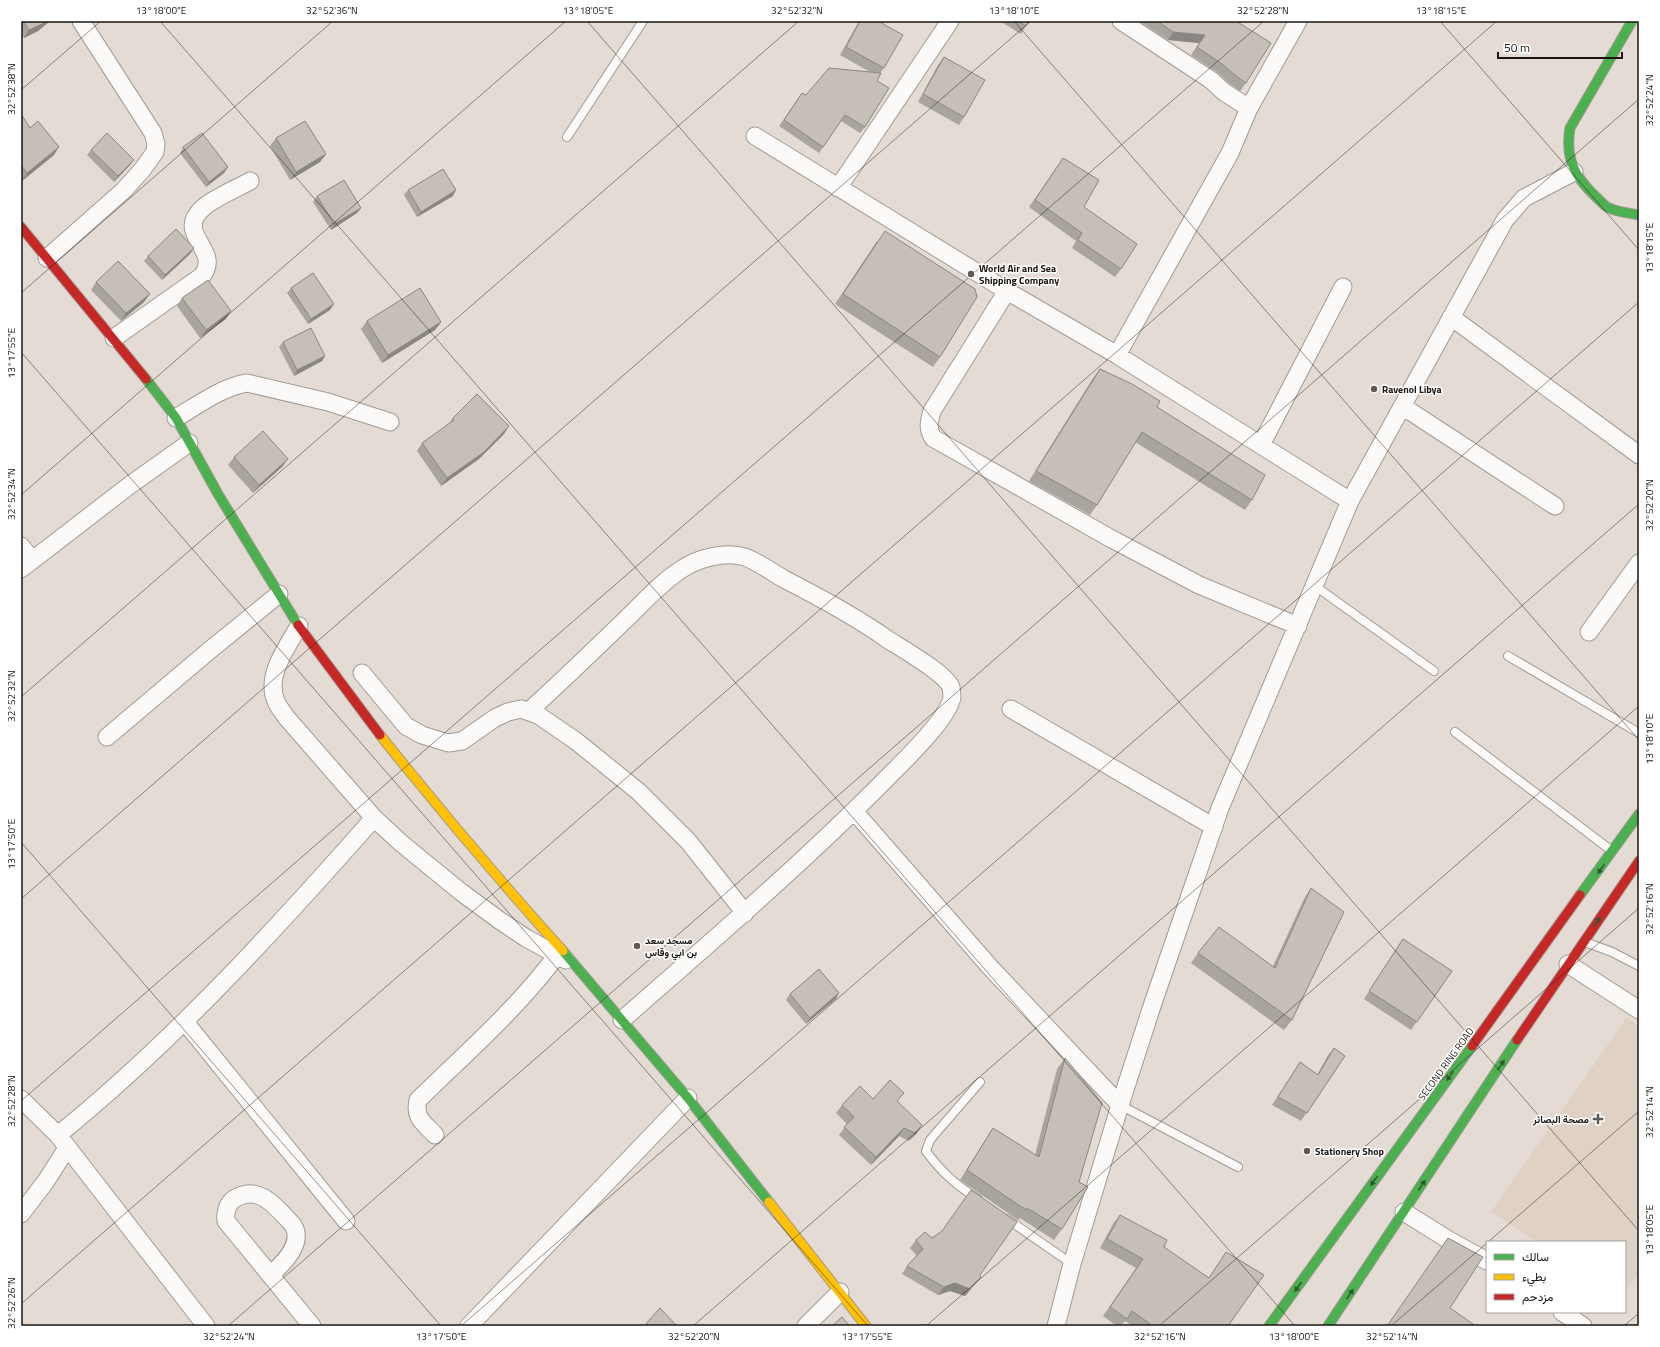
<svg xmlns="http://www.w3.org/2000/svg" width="1660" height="1347" font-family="'Titillium Web',Vazirmatn,sans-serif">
	<rect width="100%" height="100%" fill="#e4dcd4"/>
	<path fill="#dfd1c3" d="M1627,1017L1639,1026V1273L1625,1293V1242H1537L1491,1212Z"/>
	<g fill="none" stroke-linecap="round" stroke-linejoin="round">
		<g stroke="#a09b94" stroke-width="10">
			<path id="lane" d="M567,137L643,21
				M1315,586L1434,671
				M1508,656L1639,733
				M1455,732L1612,851
				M1585,942L1612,952L1639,966
				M1120,1105L1238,1167
				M978,1199C956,1185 941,1172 926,1151L930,1140L980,1082
				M1007,1219L1072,1264"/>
		</g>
		<g stroke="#a09b94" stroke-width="19">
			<path id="street" d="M1121,21L1211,80L1224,92L1249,108
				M755,136L1007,291L1117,355L1350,501
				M838,188L950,21
				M47,258L124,190L142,170L155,152L156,144L153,133L81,21
				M1007,291L932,411C929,422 927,428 933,438L1110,538L1199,585L1298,626
				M1451,317L1639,455
				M114,338L202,276C223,249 172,234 204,207C214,198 238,188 250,181
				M1117,355L1230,153L1249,108L1298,21
				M1402,406L1555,506
				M176,418C198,405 222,387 247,383L328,402L390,422
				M1261,445L1343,287
				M21,546L32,560
				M21,569L130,485L189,443
				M299,626C287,647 265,676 276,701C278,707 283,712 286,717L374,818L401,843L461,892L499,920L526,938L566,960
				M1589,632L1639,563
				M362,673L406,726L422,735L448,743L462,741L495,718L508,712L521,709L538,715L576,741L639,792L688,841L745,913
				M1011,709L1214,827
				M529,711C561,682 592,652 623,622C641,605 661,582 682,569C698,558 726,551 745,557C758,562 772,572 784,579C819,597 855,616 887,639C901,648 945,673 951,687C951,688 952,695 952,697C949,718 903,762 887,778C803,863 712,941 622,1020
				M107,737L210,650L279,594
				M854,811L989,966L1120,1105
				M1568,964L1639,1010
				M185,1022L346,1221
				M21,1099L58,1135L206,1326
				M58,1135C174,1041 275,930 374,818
				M435,1135C423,1122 414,1118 418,1100C466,1053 517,1009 557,955
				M1404,1212L1447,1239L1487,1261
				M21,1214L46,1181L67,1148
				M270,1275C283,1264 304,1243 293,1225C277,1208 259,1183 234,1199C227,1204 225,1213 226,1221L312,1326
				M1562,1312L1583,1326
				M469,1326L688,1098
				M806,1326L840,1292
				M1056,1326L1072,1264L1120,1105L1153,1003L1220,808L1350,501L1505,220L1524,198L1574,172"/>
		</g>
		<g stroke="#a09b94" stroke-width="11">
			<path id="fast" d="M1632,21L1570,128C1565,157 1574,176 1595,196C1599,199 1604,206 1609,208C1617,212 1630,213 1639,215
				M146,379L176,418L218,494L298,625
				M1580,895L1639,814
				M563,951L688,1098L769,1202
				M1269,1326L1472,1046
				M1328,1326L1517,1040"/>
		</g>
		<g stroke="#a09b94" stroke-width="11">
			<path id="slow" d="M380,735C439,809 500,881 563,951
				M769,1202L866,1326"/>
		</g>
		<g stroke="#a09b94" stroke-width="11">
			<path id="jam" d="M21,227L146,379
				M298,625L380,735
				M1517,1040L1639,861
				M1472,1046L1580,895"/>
		</g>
		<use href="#lane" stroke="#fbfaf9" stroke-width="8"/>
		<use href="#street" stroke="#fbfaf9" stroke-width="17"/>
		<use href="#fast" stroke="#4caf50" stroke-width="9"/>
		<use href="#slow" stroke="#ffc107" stroke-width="9"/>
		<use href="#jam" stroke="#c62828" stroke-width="9"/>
	</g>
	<path fill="#a9a49e" d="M21,21H50L38,31L24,38L21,34Z
		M859,21H878L884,68L880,73L877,81L865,127L860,133L841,121L819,153L779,126L802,93L806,95L872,73L840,55Z
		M1000,21H1029L1021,34Z
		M1143,21H1236L1246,83L1240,91L1230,84L1217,72L1191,55L1199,43L1168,40L1142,23Z
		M944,57L964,117L959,125L918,102L938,65Z
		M21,114L30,128L54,155L22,181L21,179Z
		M276,138L326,154L320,162L290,180L270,146Z
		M183,147L228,167L224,173L206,187L180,153Z
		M91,150L130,165L114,182L87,155Z
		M1063,158L1084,207L1121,269L1115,277L1072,248L1076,241L1029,207Z
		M408,190L453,196L417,217L404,195Z
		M317,196L361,208L357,213L331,230L313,202Z
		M877,241L940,357L933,367L835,304Z
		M194,248L190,254L162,280L144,261L148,256Z
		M96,282L144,302L121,321L91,290Z
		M291,288L330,310L308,324L287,293Z
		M182,298L226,319L200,338L177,306Z
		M367,321L441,322L435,330L382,363L361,329Z
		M283,342L325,356L322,361L294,376L279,347Z
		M1100,369L1157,407L1252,500L1245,510L1135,442L1097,505L1090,515L1029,481L1093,378Z
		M453,418L504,434L479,459L441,486L417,451L422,443L448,425Z
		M234,457L283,466L253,493L228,465Z
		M1311,888L1292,1020L1284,1030L1191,963L1198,953L1273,966L1304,899Z
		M1403,939L1452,971L1411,1030L1364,999Z
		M790,994L836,999L806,1024L786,1000Z
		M1334,1048L1345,1056L1301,1121L1272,1105L1300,1062L1317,1075L1328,1055Z
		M1065,1058L1062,1229L1054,1240L1020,1218L1018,1220L960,1180L986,1139L993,1128L1035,1155L1057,1069Z
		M873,1099L898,1102L917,1133L909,1141L899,1136L871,1165L839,1135L847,1124L836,1113L842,1105Z
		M1120,1215L1164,1247L1228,1326H1133L1125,1321L1121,1326H1117L1103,1316L1136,1268L1100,1248L1113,1224Z
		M942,1231L981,1277L975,1284L965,1296L950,1291L938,1295L902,1274L907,1266L917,1256L910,1248L916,1240L932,1238Z"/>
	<path fill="#8a8681" d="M46,21H50L38,31L24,38L29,30Z
		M1173,32L1205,35L1199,43L1168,40Z
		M59,147L54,155L22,181L27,173Z
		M326,154L320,162L290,180L296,172Z
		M134,160L130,165L114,182L118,176Z
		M228,167L224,173L206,187L209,182Z
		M456,190L453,196L417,217L421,212Z
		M361,208L357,213L331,230L334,224Z
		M194,248L190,254L162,280L165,275Z
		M150,294L144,302L121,321L126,313Z
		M334,304L330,310L308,324L311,319Z
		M231,311L226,319L200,338L206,330Z
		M441,322L435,330L382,363L388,355Z
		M325,356L322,361L294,376L297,370Z
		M509,426L504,434L479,459L441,486L447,478Z
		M288,459L283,466L253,493L259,485Z
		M839,993L836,999L806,1024L810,1018Z
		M922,1125L917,1133L909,1141L915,1133Z
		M904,1128L899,1136L871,1165L876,1157Z
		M981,1277L975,1284L965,1296L950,1291L938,1295L944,1287L955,1283Z"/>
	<path fill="#c5bfb8" stroke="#8a8681" d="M23,21H46L44,23L29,30Z
		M860,21H878L903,35L884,68L846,47Z
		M1018,21H1029L1026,26Z
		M1157,21H1236L1271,43L1246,83L1236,76L1222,64L1197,47L1205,35L1173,32Z
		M944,57L985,80L964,117L923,94Z
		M829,68L881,73L877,81L889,88L865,127L845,115L823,147L784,120L802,93L806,95Z
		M21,114L30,128L38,121L59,147L27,173L21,165Z
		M305,121L326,154L296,172L276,138Z
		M107,133L134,160L118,176L91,150Z
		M202,133L228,167L209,182L183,147Z
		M1063,158L1099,180L1084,207L1137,244L1121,269L1078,240L1082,233L1035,200Z
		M443,169L456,190L421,212L408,190Z
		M344,180L361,208L334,224L317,196Z
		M176,229L194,248L165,275L148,256Z
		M885,231L975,289L977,297L940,357L843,294Z
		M118,261L150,294L126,313L96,282Z
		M313,273L334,304L311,319L291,288Z
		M208,280L231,311L206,330L182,298Z
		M420,288L441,322L388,355L367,321Z
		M311,328L325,356L297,370L283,342Z
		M1100,369L1132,384L1160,401L1157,407L1265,475L1252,500L1142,432L1097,505L1036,471Z
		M477,394L509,426L484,452L447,478L422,443L454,420L453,418Z
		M263,431L288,459L259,485L234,457Z
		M1311,888L1344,912L1292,1020L1198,953L1219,927L1275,968Z
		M1403,939L1452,971L1417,1022L1369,991Z
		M819,969L839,993L810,1018L790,994Z
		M1334,1048L1345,1056L1307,1113L1278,1097L1300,1062L1318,1075Z
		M1065,1058L1102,1103L1079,1182L1088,1187L1062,1229L1027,1208L1026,1210L967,1170L993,1128L1039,1157Z
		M890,1080L904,1093L897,1101L922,1125L915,1133L904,1128L876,1157L844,1127L854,1117L842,1105L860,1086L873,1099Z
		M971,1190L1017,1222L980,1275L981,1277L970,1289L955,1283L944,1287L907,1266L923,1249L916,1240L925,1232L932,1238L942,1231Z
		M1120,1215L1167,1240L1164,1247L1209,1278L1226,1252L1264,1275L1228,1326H1153L1132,1311L1127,1319L1110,1307L1143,1259L1107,1239Z
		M1448,1238L1483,1257L1450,1308L1476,1326H1387Z
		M660,1308L677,1326H644Z
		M842,1317L850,1326H832Z"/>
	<defs><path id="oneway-solid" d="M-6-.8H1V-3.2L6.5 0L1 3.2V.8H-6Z"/></defs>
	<g fill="#305a2d">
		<use href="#oneway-solid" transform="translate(1601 869) rotate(126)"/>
		<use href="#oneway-solid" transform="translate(1597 922) rotate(-56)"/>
		<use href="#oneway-solid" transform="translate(1501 1065) rotate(-56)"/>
		<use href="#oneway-solid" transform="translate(1450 1076) rotate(126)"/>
		<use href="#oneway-solid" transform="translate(1374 1181) rotate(126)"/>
		<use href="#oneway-solid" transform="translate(1422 1185) rotate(-56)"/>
		<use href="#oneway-solid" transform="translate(1298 1287) rotate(126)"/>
		<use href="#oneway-solid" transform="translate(1350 1294) rotate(-56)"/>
	</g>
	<path fill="none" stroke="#1a1510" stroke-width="1" stroke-opacity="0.45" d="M160,21L1295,1326M587,21L1639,1231M1014,21L1639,740M1440,21L1639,250M21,90L101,21M21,293L333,21M21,352L868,1326M21,495L566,21M21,697L799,21M21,842L441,1326M21,899L1031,21M21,1101L1264,21M1488,1242L1639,1111M21,1304L1497,21M228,1326L1639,99M461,1326L1639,302M693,1326L1639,504M926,1326L1639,706M1159,1326L1639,908M1391,1326L1487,1243M1624,1326L1639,1313"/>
	<g fill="#615b55" stroke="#fff" stroke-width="1.5">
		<circle cx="971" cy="274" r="4"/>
		<circle cx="1374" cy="389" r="4"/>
		<circle cx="637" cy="946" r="4"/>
		<path d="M1596 1113h4v4h4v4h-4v4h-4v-4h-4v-4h4z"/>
		<circle cx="1307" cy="1151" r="4"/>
	</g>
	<g text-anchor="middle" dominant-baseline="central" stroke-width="3" stroke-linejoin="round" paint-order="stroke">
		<g font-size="10" font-weight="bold" fill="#1a1510" stroke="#fff" text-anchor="start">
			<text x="979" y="268">World Air and Sea<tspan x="979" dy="12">Shipping Company</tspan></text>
			<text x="1382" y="389">Ravenol Libya</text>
			<text x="645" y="940">مسجد سعد<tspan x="645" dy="12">بن ابي وقاس</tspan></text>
			<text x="1589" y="1119" text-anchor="end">مصحة البصائر</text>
			<text x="1315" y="1151">Stationery Shop</text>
		</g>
		<g font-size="10" fill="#1a1510" stroke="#fff">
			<text transform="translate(1446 1064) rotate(-54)">SECOND RING ROAD</text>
		</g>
	</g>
	<rect width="1660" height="1347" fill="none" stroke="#ffffff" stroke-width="44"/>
	<rect x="1486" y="1241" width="140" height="72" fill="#ffffff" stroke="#a3a19f"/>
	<rect x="1494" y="1254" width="20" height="6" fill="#4caf50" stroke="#a3a19f"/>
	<text x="1522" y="1261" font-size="12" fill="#1a1510">سالك</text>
	<rect x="1494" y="1274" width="20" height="6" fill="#ffc107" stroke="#a3a19f"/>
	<text x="1522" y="1281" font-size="12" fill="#1a1510">بطيء</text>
	<rect x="1494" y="1294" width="20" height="6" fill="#c62828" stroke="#a3a19f"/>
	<text x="1522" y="1301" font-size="12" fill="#1a1510">مزدحم</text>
	<path d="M1498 52v6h124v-6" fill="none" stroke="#1a1510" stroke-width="2"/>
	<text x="1504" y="52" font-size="12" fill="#1a1510" stroke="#ffffff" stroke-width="3" paint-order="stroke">50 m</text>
	<rect x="22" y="22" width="1616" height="1303" fill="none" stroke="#1a1510" stroke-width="1.5"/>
	<g font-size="10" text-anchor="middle" fill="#1a1510">
		<text x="161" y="14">13°18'00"E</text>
		<text x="332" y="14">32°52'36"N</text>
		<text x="588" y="14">13°18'05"E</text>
		<text x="797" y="14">32°52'32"N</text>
		<text x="1014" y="14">13°18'10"E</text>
		<text x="1263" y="14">32°52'28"N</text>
		<text x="1441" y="14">13°18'15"E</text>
		<text transform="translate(11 89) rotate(-90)" y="4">32°52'38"N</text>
		<text transform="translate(1649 100) rotate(-90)" y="4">32°52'24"N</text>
		<text transform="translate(1649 248) rotate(-90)" y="4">13°18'15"E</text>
		<text transform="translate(11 353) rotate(-90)" y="4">13°17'55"E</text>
		<text transform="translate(11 494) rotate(-90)" y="4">32°52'34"N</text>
		<text transform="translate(1649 505) rotate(-90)" y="4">32°52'20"N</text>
		<text transform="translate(11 696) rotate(-90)" y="4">32°52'32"N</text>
		<text transform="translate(1649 739) rotate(-90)" y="4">13°18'10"E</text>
		<text transform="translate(11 844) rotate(-90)" y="4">13°17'50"E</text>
		<text transform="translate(1649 909) rotate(-90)" y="4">32°52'16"N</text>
		<text transform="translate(11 1101) rotate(-90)" y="4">32°52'28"N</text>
		<text transform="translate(1649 1112) rotate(-90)" y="4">32°52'14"N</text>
		<text transform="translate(1649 1230) rotate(-90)" y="4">13°18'05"E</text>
		<text transform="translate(11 1303) rotate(-90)" y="4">32°52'26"N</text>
		<text x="229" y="1340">32°52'24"N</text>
		<text x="441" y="1340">13°17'50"E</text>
		<text x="694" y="1340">32°52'20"N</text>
		<text x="867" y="1340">13°17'55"E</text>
		<text x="1160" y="1340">32°52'16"N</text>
		<text x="1294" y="1340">13°18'00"E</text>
		<text x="1392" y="1340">32°52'14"N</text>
	</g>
</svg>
